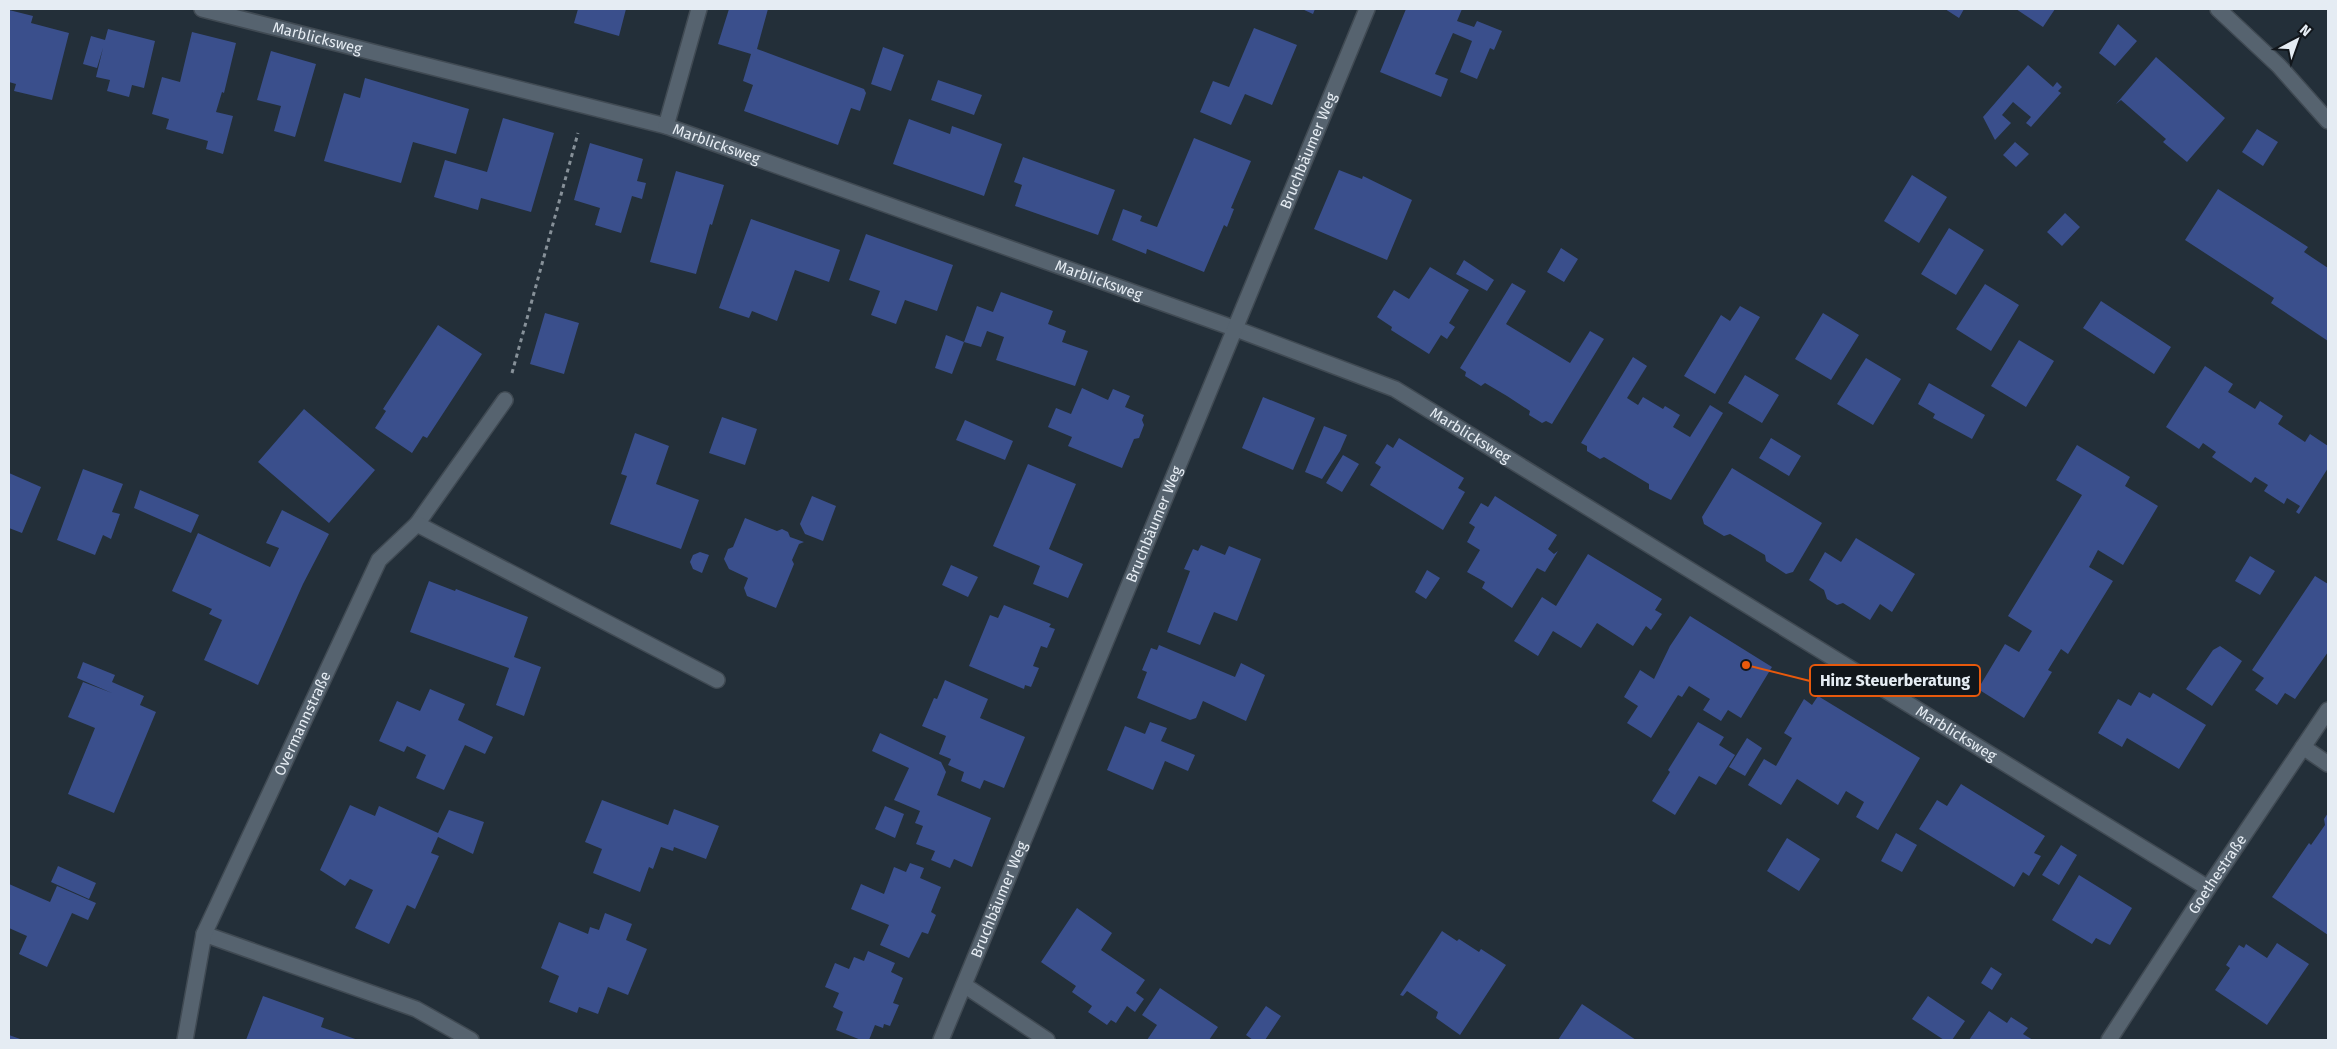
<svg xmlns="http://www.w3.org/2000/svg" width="2337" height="1049" font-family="'Fira Sans',sans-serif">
	<rect width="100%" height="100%" fill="#232f39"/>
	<path fill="#3a4f8c" d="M578,9H626L619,36L574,23Z
		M729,9H768L757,49L864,89L866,93L860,111L851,108L838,145L744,111L753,85L743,81L751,54L718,44Z
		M1302,9H1315L1313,14Z
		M1406,9H1462L1457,21L1474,27L1477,21L1502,31L1494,50L1490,48L1477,79L1460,72L1472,41L1453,33L1435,74L1448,79L1441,97L1380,72Z
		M1945,9H1964L1959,18Z
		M2016,9H2055L2043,27Z
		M9,10L33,16L31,23L69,33L52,100L14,91L16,84L9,82Z
		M2118,24L2137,41L2115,66L2099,53Z
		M1254,28L1297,45L1272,105L1245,94L1231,125L1200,112L1213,81L1229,87Z
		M108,29L155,41L144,88L132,85L129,97L107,91L110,80L96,77L103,48L97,68L83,64L91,36L105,40Z
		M192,32L236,43L224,93L222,92L216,112L233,116L223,154L206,149L208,141L166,129L169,119L152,114L162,77L180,82Z
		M883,47L904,55L891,91L871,84Z
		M271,51L316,64L295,137L274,131L281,106L257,100Z
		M2156,57L2225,118L2187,162L2163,142L2166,139L2121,100L2116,104Z
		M2028,65L2053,87L2057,82L2062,87L2058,91L2061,93L2031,127L2026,123L2031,117L2013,102L2002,115L2011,123L1995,140L1983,117Z
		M365,78L469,109L456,154L413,142L401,183L324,161L344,93L360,98Z
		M938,80L982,95L974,115L931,100Z
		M503,118L554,133L531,212L481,198L478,210L434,197L445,160L487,172Z
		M909,119L950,134L952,126L1002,144L984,196L893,164Z
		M2257,129L2278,142L2263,166L2242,152Z
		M1194,138L1251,161L1231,208L1234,209L1227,227L1224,225L1204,272L1147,249L1146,254L1112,240L1123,209L1142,216L1140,221L1157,227Z
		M2015,142L2029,154L2016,167L2003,155Z
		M590,143L643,159L637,181L646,183L642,199L632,196L621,233L595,225L600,208L574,200Z
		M1023,157L1115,190L1098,235L1015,206L1022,185L1014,182Z
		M1339,170L1362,179L1363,176L1412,200L1387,260L1314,229Z
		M676,171L724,185L712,225L710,224L696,274L650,262Z
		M1912,175L1947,197L1919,243L1884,221Z
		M2218,189L2308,247L2304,252L2328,268V341L2271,303L2274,298L2185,240Z
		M2065,213L2080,227L2062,246L2047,232Z
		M751,219L840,250L829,282L795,270L777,321L752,311L749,318L719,308Z
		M1949,228L1984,250L1956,295L1921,274Z
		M866,234L953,265L937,311L905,300L896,324L871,315L880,291L849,280Z
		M1561,248L1578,259L1564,282L1547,272Z
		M1464,260L1494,280L1487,291L1456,274Z
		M1430,267L1469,290L1449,323L1455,327L1447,339L1441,335L1429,354L1391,330L1392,327L1377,317L1394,290L1409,299Z
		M1512,283L1526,291L1506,324L1570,363L1590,331L1604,339L1552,424L1546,421L1542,423L1529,415L1530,411L1507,396L1485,383L1481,386L1465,376L1466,372L1460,368Z
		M1985,284L2019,305L1991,351L1956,329Z
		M1001,292L1053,311L1048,324L1066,331L1062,342L1088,351L1075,386L996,360L1004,337L987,331L981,347L964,342L952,374L935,368L946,335L964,342L977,306L993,312Z
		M2101,301L2171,347L2154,374L2083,328Z
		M1740,306L1760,317L1715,394L1684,376L1721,315L1730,321Z
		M545,313L579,323L564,374L530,364Z
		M1823,313L1859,335L1831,380L1795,359Z
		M438,325L482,354L427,438L423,436L412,453L375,428L386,411L383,409Z
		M2019,340L2054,361L2026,407L1991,386Z
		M1633,357L1647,366L1627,398L1638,405L1643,397L1663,409L1665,406L1680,415L1673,427L1690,437L1710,405L1723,413L1671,500L1649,489V484L1604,457L1600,459L1587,451V446L1581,443Z
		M1866,358L1901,379L1873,425L1837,404Z
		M2205,366L2233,384L2228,392L2255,409L2260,401L2283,416L2278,424L2305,442L2310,434L2328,446V468L2299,514L2296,512L2300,506L2287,498L2284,504L2264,491L2268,485L2255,477L2251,483L2212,457L2216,452L2203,443L2199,449L2166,427Z
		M1745,375L1779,395L1762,423L1728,403Z
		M1929,383L1985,415L1972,439L1933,418L1935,414L1918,404Z
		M1082,388L1108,400L1113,389L1130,396L1125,407L1144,415L1142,420L1144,425L1139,438L1134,439L1122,468L1068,446L1072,437L1048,427L1056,408L1071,414Z
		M1263,397L1315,418L1293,470L1242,448Z
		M304,409L375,470L329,523L258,462Z
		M722,417L757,429L745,465L709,453Z
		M965,420L1013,441L1005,460L956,440Z
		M1324,426L1347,435L1340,451L1322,479L1305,472Z
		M635,433L669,446L656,484L699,500L681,549L610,524L627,476L621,474Z
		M1399,438L1464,478L1458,488L1465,492L1443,530L1370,485L1381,467L1375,463L1387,444L1393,448Z
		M1771,438L1801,456L1789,476L1759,458Z
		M2077,445L2130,477L2125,486L2158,506L2123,565L2098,550L2089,567L2113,581L2068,654L2061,649L2048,670L2052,672L2024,718L1978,689L2005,644L2019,652L2032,631L2008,616L2082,495L2056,480Z
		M1343,455L1359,464L1342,492L1326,483Z
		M1028,464L1076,484L1049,549L1083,564L1068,598L1033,584L1040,566L993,546Z
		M1732,468L1822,523L1793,572L1786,574L1766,561L1765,555L1730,534L1724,536L1704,524L1702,517Z
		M83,469L123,484L112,512L120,514L111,539L103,535L95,555L57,540Z
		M9,473L41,487L22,533L9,528Z
		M140,490L199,515L191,533L134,508Z
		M812,496L836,506L823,541L805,534L800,524Z
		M1495,496L1557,535L1548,549L1554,554L1558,551L1545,572L1537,568L1512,608L1482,588L1485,582L1467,572L1480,550L1467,542L1475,527L1469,523L1481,503L1488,507Z
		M282,510L329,534L303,584L258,685L204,660L222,620L209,614L212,609L172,591L198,533L270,567L279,548L266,543Z
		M745,518L777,531L782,529L788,532L790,537L804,542L799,544L792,560L794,564L776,608L747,596L744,588L748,578L729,569L724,559L728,549L733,547Z
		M1856,538L1915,574L1892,612L1880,604L1870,620L1843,603L1837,605L1827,599L1824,590L1809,580L1825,552L1841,562Z
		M1201,545L1225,555L1229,546L1261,559L1237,621L1214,612L1200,645L1167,632L1190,571L1184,569L1193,549L1198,551Z
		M700,552L709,555L702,573L693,569L690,562L693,555Z
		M1588,554L1662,599L1655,610L1662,614L1651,630L1646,626L1633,646L1597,623L1581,648L1553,631L1538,656L1514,641L1542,597L1556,606Z
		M2250,556L2275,571L2260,595L2235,581Z
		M951,565L978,577L968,597L942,585Z
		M1427,570L1440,578L1426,599L1415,592Z
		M2315,576L2328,584V652L2295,699L2285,693L2277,705L2255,690L2264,678L2252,670Z
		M429,581L455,591L456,589L528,617L514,657L541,667L524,716L496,705L509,668L410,632Z
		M1004,605L1051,624L1049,627L1055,629L1047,648L1041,646L1033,666L1039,668L1031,687L1025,685L1024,689L969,666L990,615L998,618Z
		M1690,616L1772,667L1741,718L1728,710L1721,721L1703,710L1710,699L1689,686L1682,697L1678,695L1651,738L1627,723L1638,706L1624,697L1640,670L1654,679L1670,646Z
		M1159,645L1235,677L1241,663L1265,675L1246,721L1203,701L1196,718L1190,720L1137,698L1147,672L1142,670L1151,648L1157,650Z
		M2220,646L2242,661L2212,706L2186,689L2213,650Z
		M83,662L115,675L112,682L144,696L140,705L156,712L114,813L68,794L95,728L68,717L83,682L112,693L77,678Z
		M945,680L988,699L980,718L1025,737L1004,788L984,780L980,789L961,781L964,772L948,765L951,759L939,754L946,736L922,726L934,698L937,699Z
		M430,689L465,704L458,720L493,737L485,754L465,745L444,790L416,778L426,755L407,746L404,752L379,741L397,701L420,711Z
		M2139,692L2150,698L2153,693L2206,725L2179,769L2127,738L2122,747L2098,733L2118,699L2131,706Z
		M1818,696L1920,758L1878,830L1856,817L1864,802L1846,791L1838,805L1797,779L1781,805L1748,785L1764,759L1776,766L1792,738L1784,733L1804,699L1812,705Z
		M1150,722L1167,728L1161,741L1195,755L1188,771L1165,761L1153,790L1107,770L1125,726L1145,734Z
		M1698,722L1724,737L1719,745L1735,755L1716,785L1699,776L1675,815L1652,801L1670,772L1668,770Z
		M880,733L941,762L946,772L937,795L991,818L972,867L954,859L950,868L931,860L935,851L916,844L923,826L915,823L920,811L894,800L909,768L872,751Z
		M1747,738L1762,748L1745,776L1729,767Z
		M1961,784L2045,836L2034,853L2041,856L2029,876L2023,872L2014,887L1919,829L1937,800L1947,806Z
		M602,800L668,825L674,809L719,826L706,859L674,847L673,851L661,847L653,869L649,867L640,892L593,873L602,849L585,842Z
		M350,805L375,816L379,806L438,833L449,810L484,822L473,854L438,837L431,853L439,856L415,909L407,905L389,944L355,928L373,890L350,879L345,886L320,870Z
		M885,806L904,814L895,838L875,829Z
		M2328,813V935L2272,897L2309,843L2311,845L2325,825L2324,819Z
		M1896,833L1917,845L1902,872L1881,861Z
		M1787,838L1820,859L1799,891L1767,871Z
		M2061,845L2077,855L2059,885L2042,875Z
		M910,863L924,868L920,878L941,887L931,912L936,915L928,934L922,932L909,958L880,945L889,925L851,909L861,884L884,894L894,867L906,872Z
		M58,866L96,883L89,899L51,882Z
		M2079,875L2132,908L2110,945L2096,938L2092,944L2052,920Z
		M9,884L50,902L57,886L96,903L88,920L72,913L47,967L19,954L27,936L9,928Z
		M1077,908L1112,933L1101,950L1145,980L1136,993L1144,999L1135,1012L1127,1006L1116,1023L1111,1020L1107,1025L1088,1012L1092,1006L1072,992L1076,986L1041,962Z
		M605,913L632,924L626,940L647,949L628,995L608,987L598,1014L579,1007L577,1013L549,1002L559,976L541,968L559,922L588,934L590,927L599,930Z
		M1442,931L1457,941L1459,939L1479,952L1481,949L1506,965L1460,1035L1436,1018L1438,1012L1407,991L1403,996L1400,995Z
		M2277,943L2309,964L2267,1025L2215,990L2230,968L2226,965L2239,945L2244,948L2246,944L2267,958Z
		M868,951L895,963L891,972L903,978L893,1003L899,1005L890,1026L884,1024L883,1028L875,1025L869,1040H861L836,1030L843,1012L833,1007L839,993L825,987L835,963L849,969L854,957L864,961Z
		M1991,967L2002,974L1992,990L1981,983Z
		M1160,988L1218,1027L1209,1040H1147L1157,1025L1142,1015Z
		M263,996L324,1018L321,1027L358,1040H246Z
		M1928,996L1965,1021L1952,1040H1944L1912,1019Z
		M1582,1004L1636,1040H1558Z
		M1266,1006L1281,1016L1265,1040H1253L1246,1035Z
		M1989,1011L2007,1023L2011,1017L2028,1028L2023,1034L2033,1040H1969Z
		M9,1035L23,1040H9Z"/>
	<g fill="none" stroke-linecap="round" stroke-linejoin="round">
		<g stroke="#404a53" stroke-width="18">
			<g id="minor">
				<path id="s1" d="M202,9L666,126L1236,329L1395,389L2208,888"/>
				<path d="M2218,9L2279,66L2328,121"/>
				<path d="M666,126L699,9"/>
				<path d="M417,524L505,400"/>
				<path d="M2303,747L2328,764"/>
				<path d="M204,934L416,1009L471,1040"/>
				<path d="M964,985L1047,1040"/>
				<path id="s2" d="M185,1040L204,934L379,560L417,524L717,680"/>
				<path id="s3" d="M941,1040L1367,9"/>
				<path id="s4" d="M2109,1040L2208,888L2328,710"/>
			</g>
		</g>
		<path stroke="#879199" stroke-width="3" stroke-dasharray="4 4" stroke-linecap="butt" d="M512,373L578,133"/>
		<use href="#minor" stroke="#56636f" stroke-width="15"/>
	</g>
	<g text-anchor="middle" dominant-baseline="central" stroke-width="5" stroke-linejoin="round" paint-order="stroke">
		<g font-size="15" fill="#e5ecf3" stroke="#11161b">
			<text stroke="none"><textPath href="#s1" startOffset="119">Marblicksweg</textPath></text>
			<text stroke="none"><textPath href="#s1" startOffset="532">Marblicksweg</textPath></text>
			<text stroke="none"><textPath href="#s3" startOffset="962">Bruchbäumer Weg</textPath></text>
			<text stroke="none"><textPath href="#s1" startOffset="938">Marblicksweg</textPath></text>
			<text stroke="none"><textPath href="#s1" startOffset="1342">Marblicksweg</textPath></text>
			<text stroke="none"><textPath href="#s3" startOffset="558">Bruchbäumer Weg</textPath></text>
			<text stroke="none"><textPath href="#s2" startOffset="340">Overmannstraße</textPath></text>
			<text stroke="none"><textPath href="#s1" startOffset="1912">Marblicksweg</textPath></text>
			<text stroke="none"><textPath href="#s4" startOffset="198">Goethestraße</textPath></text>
			<text stroke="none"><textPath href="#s3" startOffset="152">Bruchbäumer Weg</textPath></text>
		</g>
	</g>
	<path fill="none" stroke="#e8590c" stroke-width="2" d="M1746 665L1810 681"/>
	<circle fill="#e8590c" stroke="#11161b" stroke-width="2" cx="1746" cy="665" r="5"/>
	<rect fill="#11161b" stroke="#e8590c" stroke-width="2" x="1810" y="665" width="170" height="31" rx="5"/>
	<g font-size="16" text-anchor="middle" font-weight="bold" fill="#e5ecf3">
		<text x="1895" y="686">Hinz Steuerberatung</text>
	</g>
	<rect width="2337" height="1049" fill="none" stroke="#e5ecf3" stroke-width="20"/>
	<g transform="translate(2297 40) rotate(41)" stroke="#11161b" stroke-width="4" paint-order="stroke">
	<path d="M0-4L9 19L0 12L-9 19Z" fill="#e5ecf3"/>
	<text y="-8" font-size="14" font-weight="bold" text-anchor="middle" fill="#e5ecf3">N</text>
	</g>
</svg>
